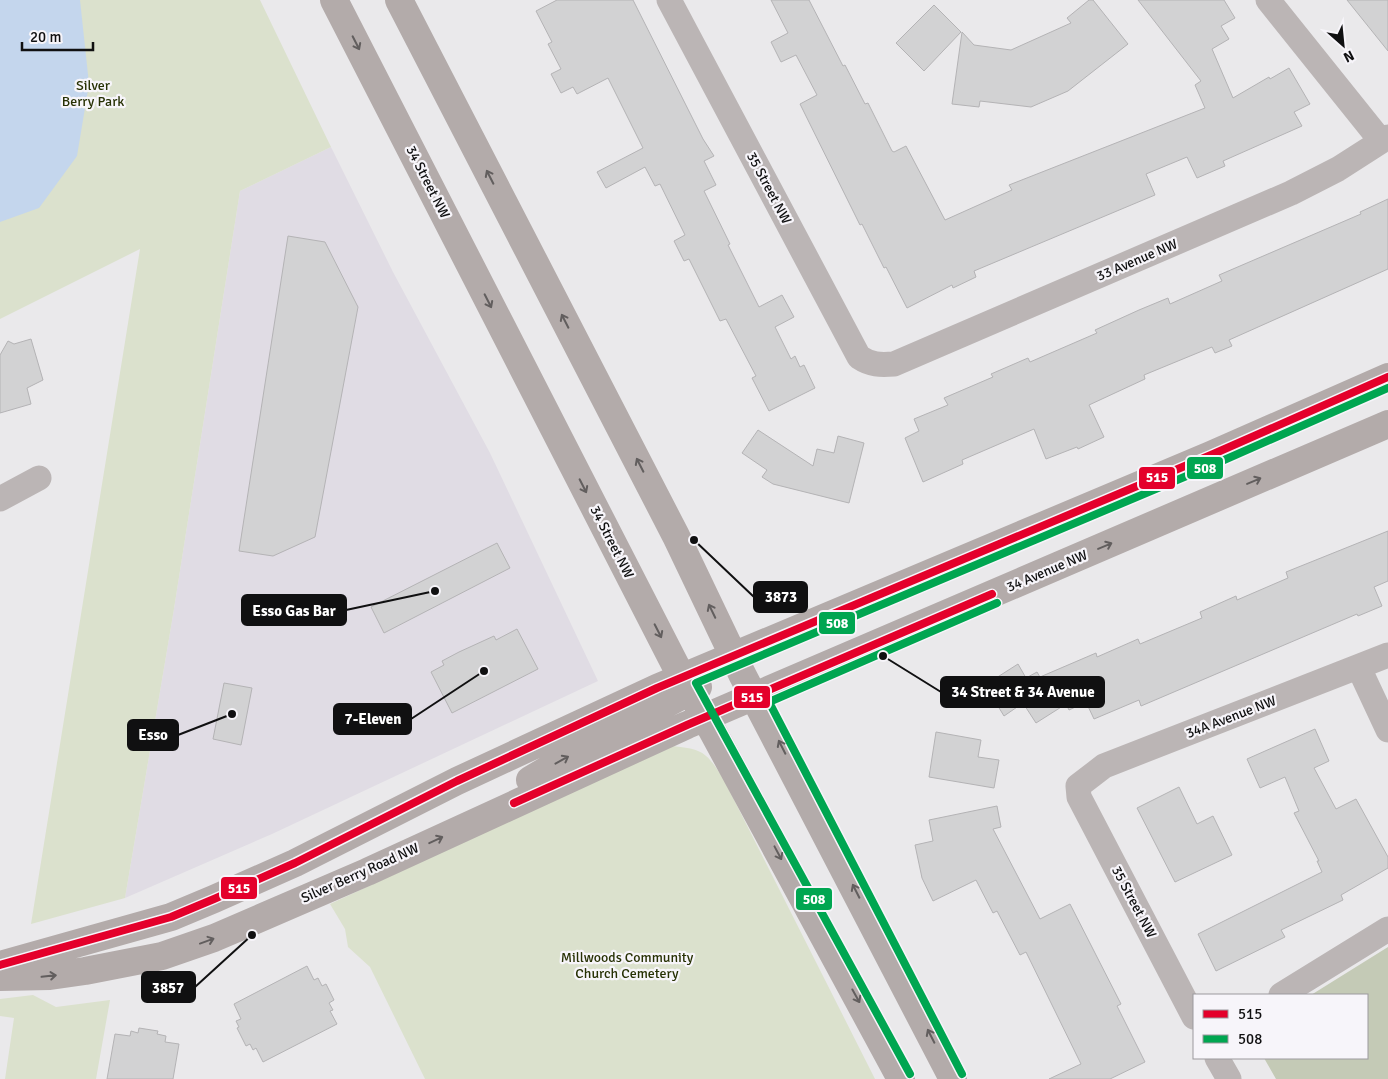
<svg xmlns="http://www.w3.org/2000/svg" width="1388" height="1079" font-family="Signika,sans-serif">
	<rect width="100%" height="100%" fill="#eae9eb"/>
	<path fill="#e0dce4" d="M331,147L393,272L490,453L598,681L272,834L125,898L173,615L240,191Z"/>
	<path fill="#dbe1cd" d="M0,0H260L331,147L240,191L173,615L125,898L31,924L140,249L0,319Z
		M672,746C703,749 706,752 723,778L875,1079H425L370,967L348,947L345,929L330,904Z
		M33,995L56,1007L110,1000L96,1079H5L14,1018L0,1016V999Z"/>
	<path fill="#c4cab6" d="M1388,947V1079H1276L1264,1058H1367V995H1311Z"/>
	<path fill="#c4d6ed" d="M0,0H80L89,84L77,156L39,208L0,222Z"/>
	<path fill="#d2d2d3" stroke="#b4b3b5" d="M557,0H633L703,139L714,156L704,161L716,185L704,191L730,244L728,245L759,307L782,295L794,317L775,327L791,359L795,356L800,367L804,365L815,388L769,411L752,378L756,376L726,319L720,321L689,259L684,261L674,241L685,235L660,184L655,186L645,167L606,188L597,172L643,148L608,78L577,94L573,87L561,93L551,74L561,69L548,44L552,42L536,11Z
		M771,0H809L843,66L845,65L865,104L868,103L892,151L894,152L906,146L945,220L1012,190L1009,185L1205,108L1195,85L1201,81L1138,0H1224L1235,18L1221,26L1229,39L1212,49L1233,98L1269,77L1270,79L1289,68L1310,104L1294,112L1302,126L1223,161L1225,166L1197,178L1187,157L1146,174L1155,195L974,271L976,277L953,288L952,285L907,308L886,267L884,268L862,224L860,225L800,104L817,95L796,55L781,62L771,42L788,33Z
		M1089,0H1093L1128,44L1068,91L1031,107L980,101L979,107L952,104L962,32L974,45L1011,50L1071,23L1067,18Z
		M1347,0H1388V51Z
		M934,5L961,32L924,71L896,43Z
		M1388,199V269L1229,340L1232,346L1215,353L1212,347L1144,375L1145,379L1089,405L1104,437L1078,449L1077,447L1046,459L1034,429L962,460L963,464L923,482L905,438L919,431L914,419L948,405L944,398L993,377L991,374L1028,358L1030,362L1097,333L1095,330L1139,310L1168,298L1170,304L1222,281L1219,275L1361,214L1360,212Z
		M288,236L325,242L358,307L315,537L273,556L239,551Z
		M31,339L43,380L27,388L31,404L0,413V355L8,341L14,344Z
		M758,430L813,466L817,449L834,453L838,436L864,443L849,503L773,484L762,477L767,470L742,453Z
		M1388,531V581L1374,587L1382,606L1358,616L1357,614L1141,706L1139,700L1094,719L1086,702L1069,710L1066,704L1036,723L1023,703L1004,716L985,685L1018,664L1026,678L1037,672L1040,677L1096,653L1097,657L1138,639L1140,644L1202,618L1200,612L1236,596L1237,600L1288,578L1286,572Z
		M497,543L510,568L384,633L371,607Z
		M517,629L538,669L452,713L431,672L444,665L442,661L459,652L494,636L496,640Z
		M224,683L252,688L241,745L213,739Z
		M1315,729L1329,761L1314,768L1336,809L1356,799L1388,857V868L1341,895L1343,900L1281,930L1285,937L1216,971L1198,934L1322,872L1317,861H1319L1294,813L1299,811L1285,777L1260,788L1247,759Z
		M936,732L981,740L978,757L999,760L994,788L929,777Z
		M1179,787L1197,824L1213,816L1232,855L1175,882L1137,808Z
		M997,806L1001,827L993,829L1040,919L1070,904L1121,1004L1117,1006L1145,1062L1110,1079H1049L1081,1064L1026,952L1020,955L997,911L993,913L976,880L933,901L922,878L915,845L933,841L929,820Z
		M307,966L314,980L318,978L322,986L326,984L334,1000L329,1003L333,1010L330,1011L337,1024L263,1062L256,1048L253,1050L250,1044L246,1046L237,1028L239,1027L236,1021L241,1019L234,1004Z
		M139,1028L158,1031L157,1034L166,1036L165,1042L179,1044L173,1079H107L115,1034L130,1036L131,1031L138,1033Z"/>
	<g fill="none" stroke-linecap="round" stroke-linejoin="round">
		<path stroke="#bbb5b5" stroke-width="25" d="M669,0L859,357C871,365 880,365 894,364L1291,193L1338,169L1388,137
			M1268,0L1381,141
			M0,499L39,478
			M1359,668L1388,730
			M1281,995L1388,929
			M1194,1017L1079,797L1078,786L1104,766L1388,655
			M1217,1058L1229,1079"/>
		<path stroke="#b3abaa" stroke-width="28" d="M334,0L682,678L705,717L901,1079
			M399,0L676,536L742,674L953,1079
			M530,780L591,744L698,687
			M0,965L171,917L214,899L295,863L457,781L657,688L1211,455L1388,377
			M0,977L50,976L85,971L162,956L214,938L367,872L687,725L1388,424"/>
		<g stroke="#f7f5fa" stroke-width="11">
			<path id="bus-1" d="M514,803L687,725L992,594
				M0,965L171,917L214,899L295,863L457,781L657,688L1211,455L1388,377"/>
		</g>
		<g stroke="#f7f5fa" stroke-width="11">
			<path id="bus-2" d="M910,1074L696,683L1215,464L1388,388
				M962,1074L769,702L997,603"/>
		</g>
		<use href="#bus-1" stroke="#e4002b" stroke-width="8"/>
		<use href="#bus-2" stroke="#00a651" stroke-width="8"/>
	</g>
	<defs><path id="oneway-shaft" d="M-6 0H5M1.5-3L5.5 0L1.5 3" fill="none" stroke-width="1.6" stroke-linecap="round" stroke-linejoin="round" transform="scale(1.25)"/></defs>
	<g stroke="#625e5e">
		<use href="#oneway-shaft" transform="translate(356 43) rotate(63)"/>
		<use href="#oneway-shaft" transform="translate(490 177) rotate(-117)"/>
		<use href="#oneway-shaft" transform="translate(488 301) rotate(63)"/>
		<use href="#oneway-shaft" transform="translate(565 321) rotate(-117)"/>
		<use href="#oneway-shaft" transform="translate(640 465) rotate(-117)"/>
		<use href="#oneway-shaft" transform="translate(1254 481) rotate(-23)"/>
		<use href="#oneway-shaft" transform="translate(583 486) rotate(63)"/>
		<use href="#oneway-shaft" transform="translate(1105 546) rotate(-23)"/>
		<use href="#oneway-shaft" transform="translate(712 611) rotate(-116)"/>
		<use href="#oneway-shaft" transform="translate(658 631) rotate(63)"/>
		<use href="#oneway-shaft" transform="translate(782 747) rotate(-117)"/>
		<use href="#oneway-shaft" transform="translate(562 760) rotate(-29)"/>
		<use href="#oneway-shaft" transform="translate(436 840) rotate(-25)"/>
		<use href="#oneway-shaft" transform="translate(778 853) rotate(62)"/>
		<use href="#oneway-shaft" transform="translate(856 891) rotate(-117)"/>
		<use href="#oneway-shaft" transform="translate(207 941) rotate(-20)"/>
		<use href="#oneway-shaft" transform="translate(49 976) rotate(-6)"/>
		<use href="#oneway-shaft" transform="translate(856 996) rotate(61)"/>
		<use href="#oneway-shaft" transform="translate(931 1036) rotate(-117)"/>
	</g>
	<g text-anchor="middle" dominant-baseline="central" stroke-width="4.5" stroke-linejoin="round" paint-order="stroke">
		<g font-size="14" fill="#273104" stroke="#f7f5fa">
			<text x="93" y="85">Silver<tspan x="93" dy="16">Berry Park</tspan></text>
			<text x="627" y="957">Millwoods Community<tspan x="627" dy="16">Church Cemetery</tspan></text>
		</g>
		<g font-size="14" fill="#101011" stroke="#f7f5fa">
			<text transform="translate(428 182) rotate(63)">34 Street NW</text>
			<text transform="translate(769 188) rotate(62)">35 Street NW</text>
			<text transform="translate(1137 260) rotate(-23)">33 Avenue NW</text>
			<text transform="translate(612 542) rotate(63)">34 Street NW</text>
			<text transform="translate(1047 571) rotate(-23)">34 Avenue NW</text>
			<text transform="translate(1231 717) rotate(-21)">34A Avenue NW</text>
			<text transform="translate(360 873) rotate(-24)">Silver Berry Road NW</text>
			<text transform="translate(1134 902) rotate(62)">35 Street NW</text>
		</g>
	</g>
	<path fill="none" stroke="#101011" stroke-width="2" d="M694 540L754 597M435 591L346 610M883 656L941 692M484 671L411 719M232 714L178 735M252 935L195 987"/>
	<g fill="#101011" stroke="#f7f5fa" stroke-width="2">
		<circle cx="694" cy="540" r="5"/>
		<circle cx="435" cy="591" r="5"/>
		<circle cx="883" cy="656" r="5"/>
		<circle cx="484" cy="671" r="5"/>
		<circle cx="232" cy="714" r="5"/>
		<circle cx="252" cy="935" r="5"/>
	</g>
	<g fill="#101011" stroke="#101011" stroke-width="2">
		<rect x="754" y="582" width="53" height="30" rx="5"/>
		<rect x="242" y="595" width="104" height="30" rx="5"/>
		<rect x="941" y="677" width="163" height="30" rx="5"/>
		<rect x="334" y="704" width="77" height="30" rx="5"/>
		<rect x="128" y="720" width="50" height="30" rx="5"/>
		<rect x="142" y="972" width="53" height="30" rx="5"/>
	</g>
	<g font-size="15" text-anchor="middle" font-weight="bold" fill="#fff">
		<text x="781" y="602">3873</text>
		<text x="294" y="616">Esso Gas Bar</text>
		<text x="1023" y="697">34 Street &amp; 34 Avenue</text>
		<text x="373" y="724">7-Eleven</text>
		<text x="153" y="740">Esso</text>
		<text x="168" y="993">3857</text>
	</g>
	<g stroke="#f7f5fa" stroke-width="2">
		<rect x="1186" y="456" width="38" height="24" rx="5" fill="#00a651"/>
		<rect x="1138" y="466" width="38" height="24" rx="5" fill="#e4002b"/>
		<rect x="818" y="611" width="38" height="24" rx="5" fill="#00a651"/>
		<rect x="733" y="685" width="38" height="24" rx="5" fill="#e4002b"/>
		<rect x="220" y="876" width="38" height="24" rx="5" fill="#e4002b"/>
		<rect x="795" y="887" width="38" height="24" rx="5" fill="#00a651"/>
	</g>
	<g font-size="14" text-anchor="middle" font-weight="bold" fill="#fff">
		<text x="1205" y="473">508</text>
		<text x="1157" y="482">515</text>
		<text x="837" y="628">508</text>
		<text x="752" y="702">515</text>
		<text x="239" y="893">515</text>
		<text x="814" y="904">508</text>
	</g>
	<rect x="1193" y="994" width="175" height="65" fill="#f7f5fa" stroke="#9b999d"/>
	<rect x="1203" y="1010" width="25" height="8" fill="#e4002b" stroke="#9b999d"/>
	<text x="1238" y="1019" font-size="15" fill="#101011">515</text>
	<rect x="1203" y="1035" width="25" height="8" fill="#00a651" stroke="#9b999d"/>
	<text x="1238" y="1044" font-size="15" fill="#101011">508</text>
	<g transform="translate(1343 45) rotate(153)" stroke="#f7f5fa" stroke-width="4" paint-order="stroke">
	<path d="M0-4L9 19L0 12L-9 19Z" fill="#101011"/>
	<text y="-8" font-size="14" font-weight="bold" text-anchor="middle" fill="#101011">N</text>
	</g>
	<path d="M22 42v8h71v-8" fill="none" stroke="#101011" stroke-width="2.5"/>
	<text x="30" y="42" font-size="15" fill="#101011" stroke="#f7f5fa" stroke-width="4" paint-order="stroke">20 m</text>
</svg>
